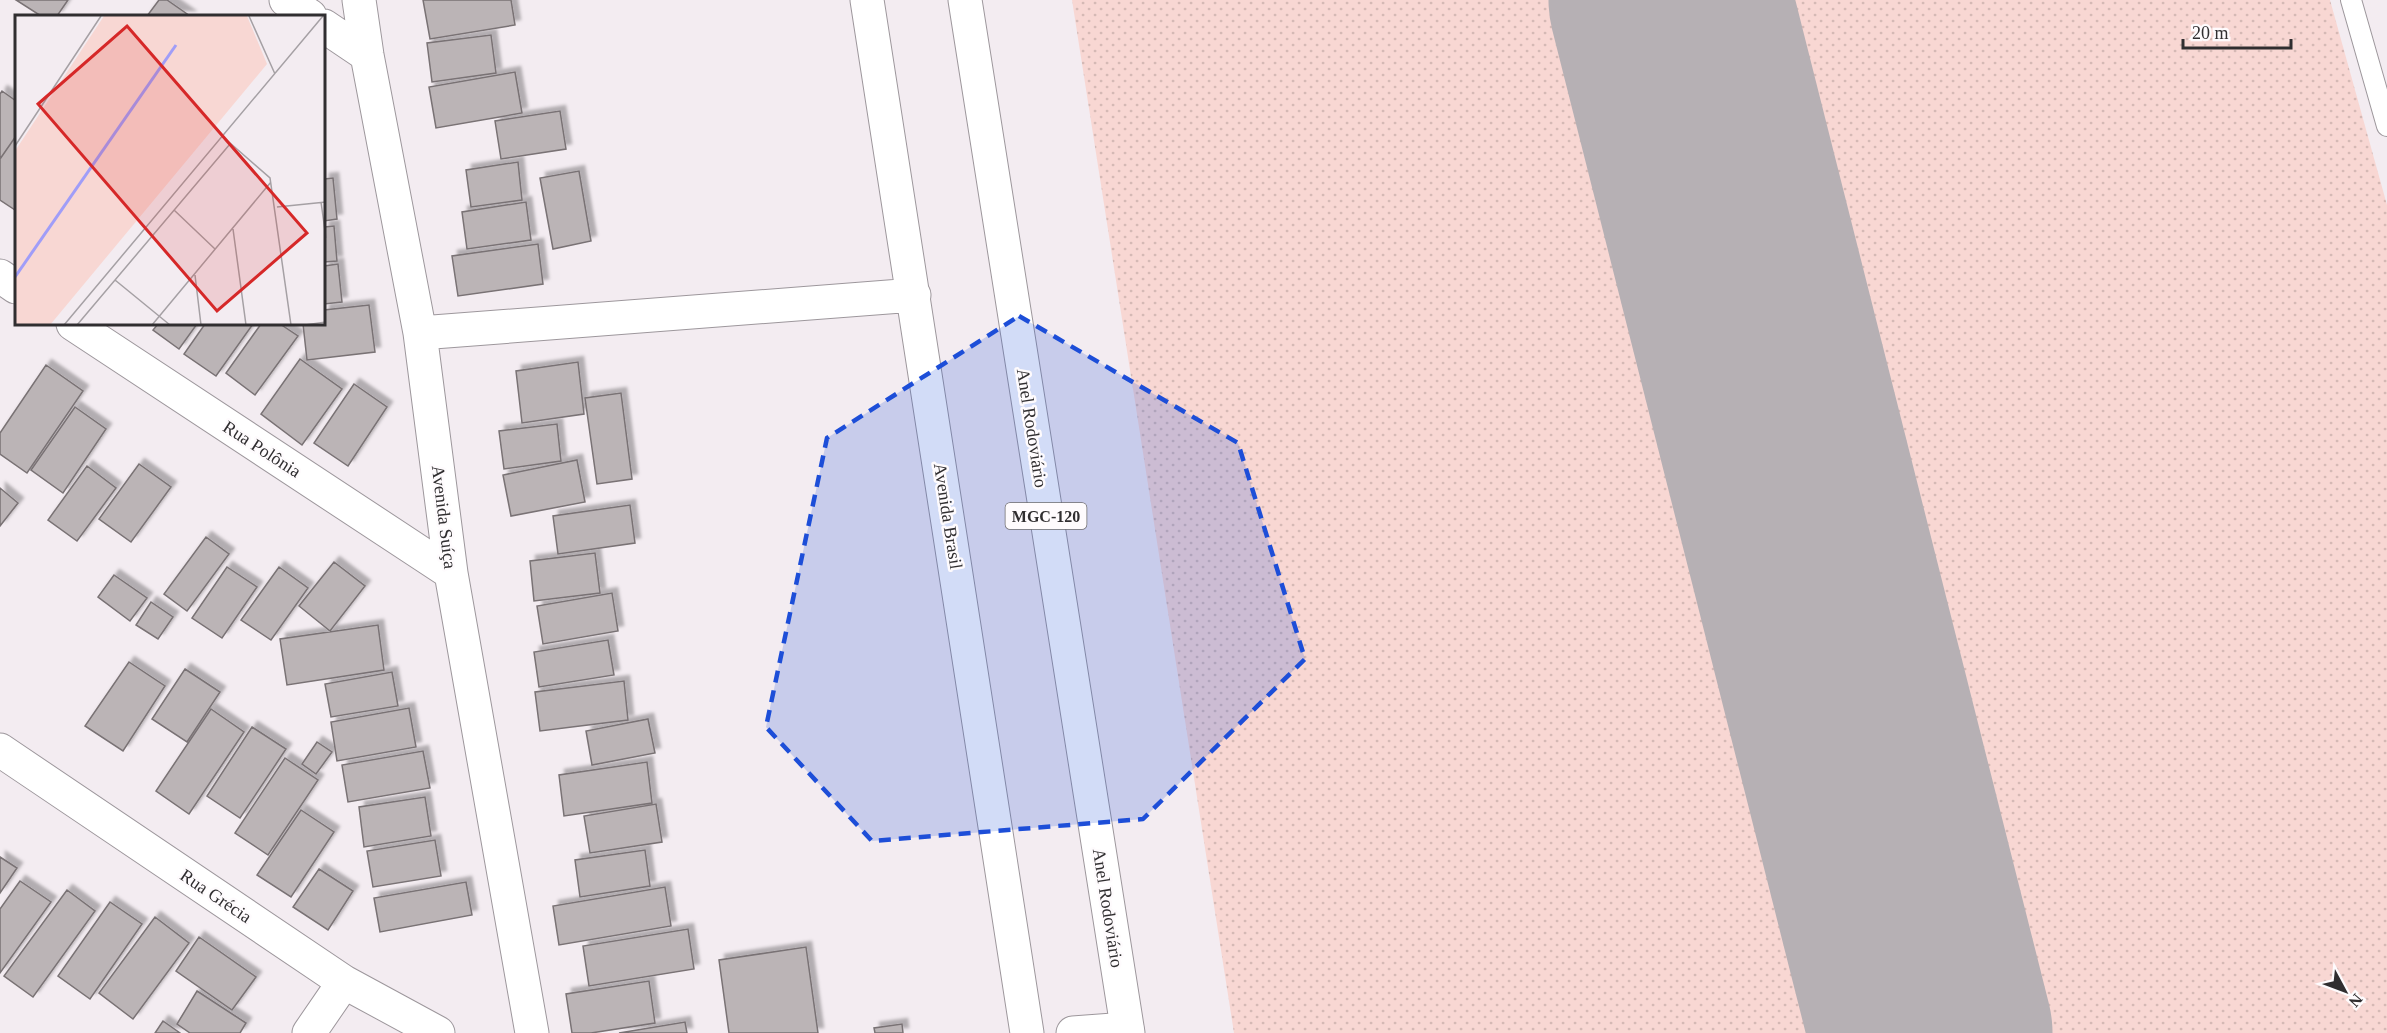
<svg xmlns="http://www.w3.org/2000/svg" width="2387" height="1033" font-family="Georgia,serif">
	<defs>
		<pattern id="grass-dots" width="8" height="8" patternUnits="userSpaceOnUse" patternTransform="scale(1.5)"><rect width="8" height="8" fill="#f8d7d3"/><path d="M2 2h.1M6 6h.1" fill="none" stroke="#d5b9b5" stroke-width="1.8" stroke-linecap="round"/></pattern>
		<filter id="shadow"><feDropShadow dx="5.5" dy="-5.5" stdDeviation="1.5" flood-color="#0004"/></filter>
	</defs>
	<rect width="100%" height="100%" fill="#f3ecf1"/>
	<path fill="url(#grass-dots)" d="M1072,0H2330L2387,205V1033H1234Z"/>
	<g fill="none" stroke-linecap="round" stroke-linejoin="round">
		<path stroke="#b6b0b4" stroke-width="243" d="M1670,0L1931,1033"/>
	</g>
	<path fill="#bbb4b6" stroke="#797274" stroke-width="1.5" filter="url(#shadow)" d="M16,0H68L57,16H41Z
		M159,0H167L190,16H147Z
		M423,0H511L515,25L430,39Z
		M491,35L496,73L432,82L427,43Z
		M515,72L522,113L436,128L429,87Z
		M2,91L16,101V136L0,159V94Z
		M560,111L566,149L501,159L495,121Z
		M16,136V208L15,210L0,200V159Z
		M518,162L522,200L471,207L466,170Z
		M579,171L591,241L553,249L540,178Z
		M333,178L337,219L324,221V179Z
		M526,202L531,240L467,249L462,212Z
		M334,226L337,261L324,262V227Z
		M538,244L543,284L458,296L452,256Z
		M338,264L342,302L324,304V266Z
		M369,305L375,352L307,360L303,324H324V310Z
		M158,324H197L179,349L153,330Z
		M205,324H253L216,376L184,354Z
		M261,324H280L298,336L255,395L226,373Z
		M300,359L342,389L302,445L261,414Z
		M578,362L584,414L522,423L516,371Z
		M46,365L83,391L27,473L0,454V433Z
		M354,384L387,407L348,466L314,443Z
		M621,393L632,479L597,484L585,398Z
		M75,407L106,429L63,493L31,470Z
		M557,424L561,461L504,469L499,431Z
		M577,460L585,502L511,516L503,475Z
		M139,464L171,487L131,542L99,519Z
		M87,466L116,488L77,541L48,520Z
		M0,488L18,503L0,526Z
		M630,505L635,543L558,554L553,516Z
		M206,537L229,554L187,611L164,594Z
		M595,553L600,593L534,601L530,561Z
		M334,562L365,586L330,631L299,606Z
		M227,567L257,587L222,638L192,618Z
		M279,567L308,588L271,640L241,620Z
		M114,575L147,598L130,621L98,597Z
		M612,593L618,631L543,644L537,606Z
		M151,602L173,617L158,639L136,625Z
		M378,625L384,670L287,685L280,639Z
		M608,640L614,675L539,687L534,652Z
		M129,662L165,686L123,751L85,726Z
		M185,669L220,692L187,742L152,719Z
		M392,672L398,706L331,717L325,684Z
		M624,681L628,720L540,731L535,692Z
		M409,708L416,747L337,761L331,722Z
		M211,709L244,732L189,814L156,791Z
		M648,719L655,753L592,765L586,731Z
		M252,727L286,749L240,818L207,796Z
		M317,742L332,752L316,774L302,764Z
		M423,751L430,788L348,802L342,765Z
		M285,758L318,780L268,855L235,833Z
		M647,762L652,803L564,816L559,775Z
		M425,797L431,836L364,847L359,807Z
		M656,804L662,842L590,853L584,816Z
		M301,810L334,832L291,897L257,875Z
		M435,840L441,876L373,887L367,851Z
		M645,850L650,886L580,897L575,860Z
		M0,857L17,868L0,893Z
		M319,869L353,891L328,930L293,907Z
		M20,881L51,902L0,973V909Z
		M466,882L472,915L380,932L374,898Z
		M665,887L671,926L559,945L553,906Z
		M67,890L95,911L33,997L4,976Z
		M110,902L142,924L90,999L58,976Z
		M155,917L189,943L133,1019L99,993Z
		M688,929L694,969L589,986L583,946Z
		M199,937L256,977L232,1010L176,971Z
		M806,947L818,1033H729L719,960Z
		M649,981L655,1023L591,1033H572L566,994Z
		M197,991L246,1023L240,1033H190L177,1024Z
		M163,1021L180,1033H155Z
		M685,1022L687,1033H619Z
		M902,1024L903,1033H875L874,1028Z"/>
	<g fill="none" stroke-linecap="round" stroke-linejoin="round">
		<g stroke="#9d979c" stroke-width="22">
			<path id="service" d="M2351,0L2387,126"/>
		</g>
		<g stroke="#9d979c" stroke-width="35">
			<path id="minor" d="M286,0L310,16
				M359,0L367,55L420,333L451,573L532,1033
				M867,0L1027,1033
				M324,26L367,55
				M0,276L16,287
				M73,324L451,573
				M420,333L914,295
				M0,750L344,982L438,1033
				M309,1033L344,982
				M1073,1033L1127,1029"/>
		</g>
		<g stroke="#9d979c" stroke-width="35">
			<path id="primary" d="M965,0L1128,1033"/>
		</g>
		<use href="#service" stroke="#fff" stroke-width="20"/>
		<use href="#minor" stroke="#fff" stroke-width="33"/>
		<use href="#primary" stroke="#fff" stroke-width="33"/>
	</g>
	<path fill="#1d4ed8" fill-opacity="0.2" stroke="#1d4ed8" stroke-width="4.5" stroke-dasharray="12 8" stroke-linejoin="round" d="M1019,316L1238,443L1305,659L1143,819L872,841L766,727L827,438Z"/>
	<g text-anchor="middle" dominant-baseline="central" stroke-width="5" stroke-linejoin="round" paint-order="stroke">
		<rect fill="#fefbfd" stroke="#6e6c6e" stroke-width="1.5" x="1005.5" y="503" width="81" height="26" rx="4.5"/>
		<g font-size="16" font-weight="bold" fill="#302e30">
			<text x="1046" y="516">MGC-120</text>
		</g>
		<g font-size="18" fill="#302e30" stroke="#fefbfd">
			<text transform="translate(1032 428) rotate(81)">Anel Rodoviário</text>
			<text transform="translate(262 449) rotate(33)">Rua Polônia</text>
			<text transform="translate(948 516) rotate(81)">Avenida Brasil</text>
			<text transform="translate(444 517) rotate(83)">Avenida Suíça</text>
			<text transform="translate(216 896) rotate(34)">Rua Grécia</text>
			<text transform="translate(1108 908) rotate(81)">Anel Rodoviário</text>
		</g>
	</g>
	<g transform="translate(15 15)">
		<rect width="310" height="310" fill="#f3ecf1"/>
		<path d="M89,1H232L252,49L35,310H0V136Z" fill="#f8d7d3"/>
		<path fill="none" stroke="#a09df8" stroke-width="3" d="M0,262L161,30"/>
		<path fill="none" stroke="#a5a0a4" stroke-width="1.5" d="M234,1L260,59M207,121L255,163L276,310M0,131L86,1M306,187L311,223M262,192L311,187M159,195L200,234M218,214L231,310M180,260L186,310M100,265L155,310M49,310L308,1M62,310L215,129M137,310L256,167M290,310L311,307"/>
		<path fill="#d62828" fill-opacity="0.15" stroke="#d62828" stroke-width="3" d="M112,11L292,218L202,296L23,89Z"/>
		<rect width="310" height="310" fill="none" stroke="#302e30" stroke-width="3"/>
	</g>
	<g transform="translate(2345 991) rotate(131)" stroke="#fefbfd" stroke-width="4.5" paint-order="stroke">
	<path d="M0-4.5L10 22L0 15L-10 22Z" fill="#302e30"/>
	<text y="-9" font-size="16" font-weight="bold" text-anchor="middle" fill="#302e30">N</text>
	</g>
	<path d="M2183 39v9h108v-9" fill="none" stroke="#302e30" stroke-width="3"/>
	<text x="2192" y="39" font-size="18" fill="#302e30" stroke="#fefbfd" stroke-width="4.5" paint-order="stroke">20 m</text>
</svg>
